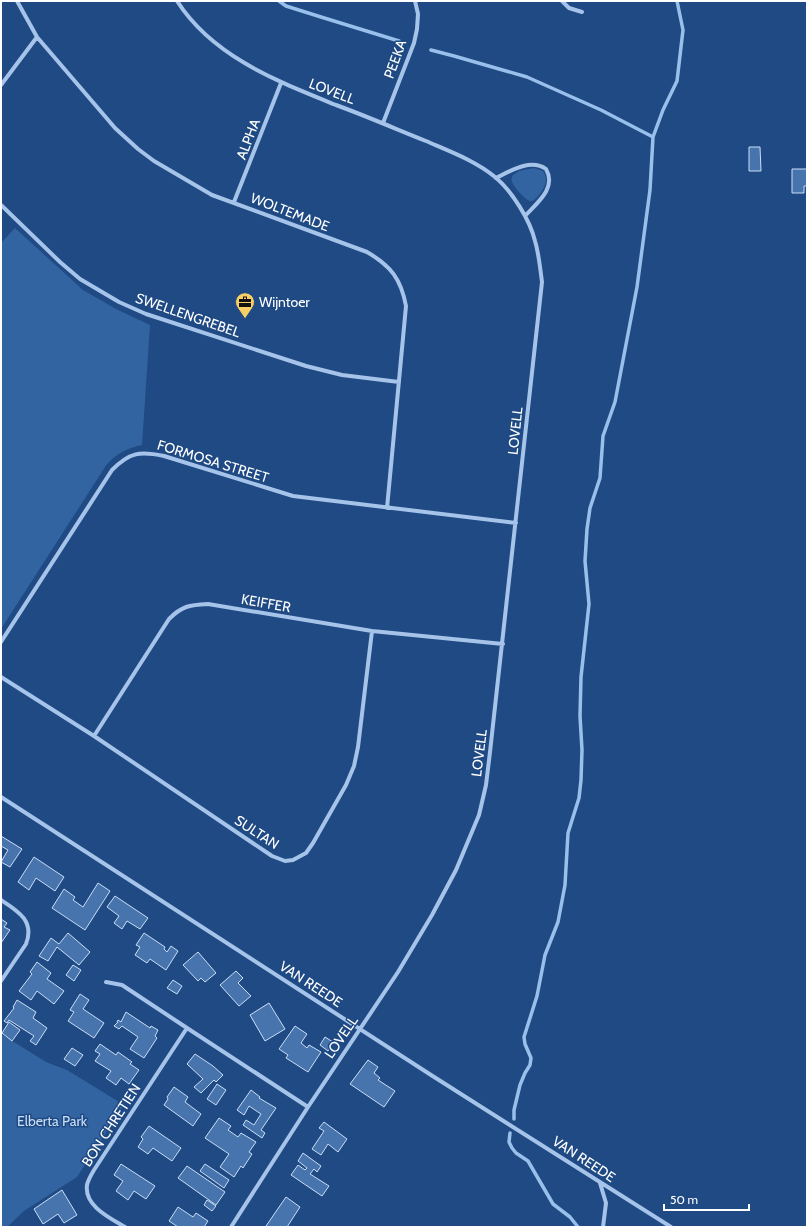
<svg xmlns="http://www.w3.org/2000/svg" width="808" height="1228" font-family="Cabin,sans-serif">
	<rect width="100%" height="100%" fill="#1f4a84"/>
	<path fill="#3264a1" d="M534,168L543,171C545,174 546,177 546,180C546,186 538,199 532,201C526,202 514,187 512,182C511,179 512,178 512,176L519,171Z
		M15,228L83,290L116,309L150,325L142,445C127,448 118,453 107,464L1,629V243Z
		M1,1034L46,1062L67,1070L124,1105L77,1177L24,1211L7,1227H1Z"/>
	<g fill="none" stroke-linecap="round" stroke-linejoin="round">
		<path stroke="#99bfeb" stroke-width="3.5" d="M279,1L286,6L321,17L399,41
			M431,50L454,56L527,77L601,110L653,137
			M514,1119V1110L520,1085L525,1073L530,1065L531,1058L525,1044L524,1037L537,996L545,955L558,922L565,885L568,833L579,798L581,780L582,750L580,716L581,677L589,604L585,561L587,529L590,508L600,478L603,436L615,402L637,287L650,190L653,137L663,110L677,81L683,30L677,1
			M510,1133L509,1142L512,1148L516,1153L528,1161L553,1204L570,1217L578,1227"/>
	</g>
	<path fill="#4774ac" stroke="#cadef7" d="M749,147H760L761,171H749Z
		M792,169H807V186H804V193H792Z
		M1,836L22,849L10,867L1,862L8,850L1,846Z
		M34,857L64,877L55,891L36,878L29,890L18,882Z
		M98,883L110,891L85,930L52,908L64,889L75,897L73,900L83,907Z
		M115,896L148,918L140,929L127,921L122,929L114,923L119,916L107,907Z
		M1,919L7,923L4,927L10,930L1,943Z
		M68,933L90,952L79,965L57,947L48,961L39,956L51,938L59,944Z
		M144,933L165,947L164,949L167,952L171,946L178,951L166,970L150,959L147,963L135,955L140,947L136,945Z
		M198,952L216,973L205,982L201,978L198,981L183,965Z
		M37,962L51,973L47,979L64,991L54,1004L37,991L31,1000L19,991L32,974L30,972Z
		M73,965L81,970L74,981L66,975Z
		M236,971L243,978L238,983L251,996L239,1006L220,985Z
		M173,980L182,986L177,994L167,988Z
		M80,994L89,1000L83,1009L104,1023L94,1038L68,1021L74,1012L70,1010Z
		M17,1000L36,1012L33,1018L47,1028L36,1045L30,1041L34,1036L9,1020L7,1023L4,1021L14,1008L13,1007Z
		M269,1003L285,1029L265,1041L250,1015Z
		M126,1012L150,1028L151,1026L158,1030L155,1036L157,1038L144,1058L130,1049L138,1037L122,1026L119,1029L114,1026L118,1022H117L118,1020L121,1022Z
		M9,1022L20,1030L12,1041L2,1033Z
		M295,1026L307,1034L301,1043L307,1048L309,1045L321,1052L308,1072L286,1058L288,1055L279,1049Z
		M325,1037L333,1042L328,1051L320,1045Z
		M100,1044L116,1055L118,1052L132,1062L130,1064L139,1070L129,1084L121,1078L116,1085L106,1078L111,1071L95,1061L100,1054L95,1051Z
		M72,1048L83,1055L75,1066L64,1059Z
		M195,1054L213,1066L223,1075L216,1082L214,1080L201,1093L194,1087L203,1079L187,1064Z
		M368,1060L378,1067L374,1073L380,1078L378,1080L395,1091L384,1107L350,1084Z
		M217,1084L226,1090L216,1105L207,1099Z
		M174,1087L188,1097L185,1102L201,1114L193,1126L164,1105L168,1099L167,1097Z
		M251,1090L260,1097L259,1098L276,1108L261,1130L265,1133L262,1138L243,1125L246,1120L254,1125L261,1114L249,1106L244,1115L237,1110Z
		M219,1118L231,1126L228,1130L238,1137L241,1133L256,1142L249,1152L252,1154L243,1168L241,1166L234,1177L220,1167L229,1154L205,1138Z
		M324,1122L347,1139L338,1152L328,1144L321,1155L312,1149L324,1131L319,1128Z
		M149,1126L181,1148L172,1161L153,1148L148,1154L138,1147L143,1139L141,1137Z
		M303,1153L321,1166L317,1172L314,1169L310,1174L329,1186L322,1196L291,1175L298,1165L305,1170L307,1168L298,1161Z
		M121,1164L155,1186L146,1199L134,1191L128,1200L116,1191L123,1181L114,1175Z
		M205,1164L229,1180L224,1188L200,1171Z
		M187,1166L225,1192L216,1205L178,1178Z
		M62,1190L77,1215L64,1223L58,1214L43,1224L34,1209Z
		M286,1197L300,1207L287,1227H268L266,1226Z
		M207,1200L216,1206L212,1211L204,1205Z
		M178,1207L193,1217L196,1213L208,1221L204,1227H178L169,1221Z"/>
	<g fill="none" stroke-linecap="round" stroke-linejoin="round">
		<path stroke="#a6c4ea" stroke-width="4" d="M17,1L37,37L115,128L138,149L154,161L212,195L367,252C391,266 401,279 406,306L387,508
			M177,1C213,57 277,81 336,105C366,116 396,129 426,141C449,151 476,161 495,177C512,191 530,220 535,241C539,254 540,268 542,282L490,752L486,785L479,815L456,870L432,915L398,972L308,1107L231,1227
			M562,1L569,8L582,12
			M1,85L37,37
			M383,123L414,43L417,29L418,14L415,1
			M496,178C510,171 531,158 546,169C557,188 537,203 525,216
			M234,202L281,83
			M1,205L60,262L80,279L119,302L146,314L306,366L342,375L399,382
			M1,642L112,470C130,452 140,451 164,456L293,496L516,523
			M1,677L94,736L272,856L285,861L293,860L306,853L313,843L346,785L354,766L358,747L372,631
			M94,736L169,619C182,606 189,605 208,604L372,631L503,644
			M1,797L431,1075L671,1227
			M1,900C18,911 35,921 26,944L1,981
			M106,982L122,985L187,1028
			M600,1183L606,1203L603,1227
			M125,1227C110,1218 84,1206 87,1185C88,1180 91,1175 94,1170L187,1028L308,1107"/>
	</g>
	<defs>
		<g id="office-pin" transform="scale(1)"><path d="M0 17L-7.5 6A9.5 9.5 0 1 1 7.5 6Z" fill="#f8cf65" stroke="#1f4a84"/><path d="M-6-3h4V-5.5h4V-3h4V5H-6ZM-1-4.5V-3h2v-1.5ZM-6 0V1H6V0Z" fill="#111"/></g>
	</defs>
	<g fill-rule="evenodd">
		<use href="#office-pin" x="245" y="302"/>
	</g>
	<g text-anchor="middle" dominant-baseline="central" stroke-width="3" stroke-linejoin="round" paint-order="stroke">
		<g font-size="14" fill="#fff" stroke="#1f4a84">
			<text transform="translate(395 59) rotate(-70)">PEEKA</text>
			<text transform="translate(332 91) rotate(21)">LOVELL</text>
			<text transform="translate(248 139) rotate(-69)">ALPHA</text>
			<text transform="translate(290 212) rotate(21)">WOLTEMADE</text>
			<text transform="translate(188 315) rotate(19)">SWELLENGREBEL</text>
			<text transform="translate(515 431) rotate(-84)">LOVELL</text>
			<text transform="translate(213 461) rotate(17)">FORMOSA STREET</text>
			<text transform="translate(266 603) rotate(10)">KEIFFER</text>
			<text transform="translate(479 753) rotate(-83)">LOVELL</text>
			<text transform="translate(257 832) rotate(33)">SULTAN</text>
			<text transform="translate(311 984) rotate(33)">VAN REEDE</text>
			<text transform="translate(341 1037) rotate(-56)">LOVELL</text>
			<text transform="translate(111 1125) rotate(-57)">BON CHRETIEN</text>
			<text transform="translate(584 1159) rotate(33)">VAN REEDE</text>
		</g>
		<g font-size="14" fill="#fff" stroke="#1f4a84" text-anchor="start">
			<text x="259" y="302">Wijntoer</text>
		</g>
		<g font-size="14" fill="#cadef7" stroke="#1f4a84">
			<text x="52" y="1121">Elberta Park</text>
		</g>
	</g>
	<rect width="808" height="1228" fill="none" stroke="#ffffff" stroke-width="4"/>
	<path d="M664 1204v6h85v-6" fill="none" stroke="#ffffff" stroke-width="2"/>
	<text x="670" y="1204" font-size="12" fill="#ffffff" stroke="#1f4a84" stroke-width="3" paint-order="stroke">50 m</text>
</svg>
